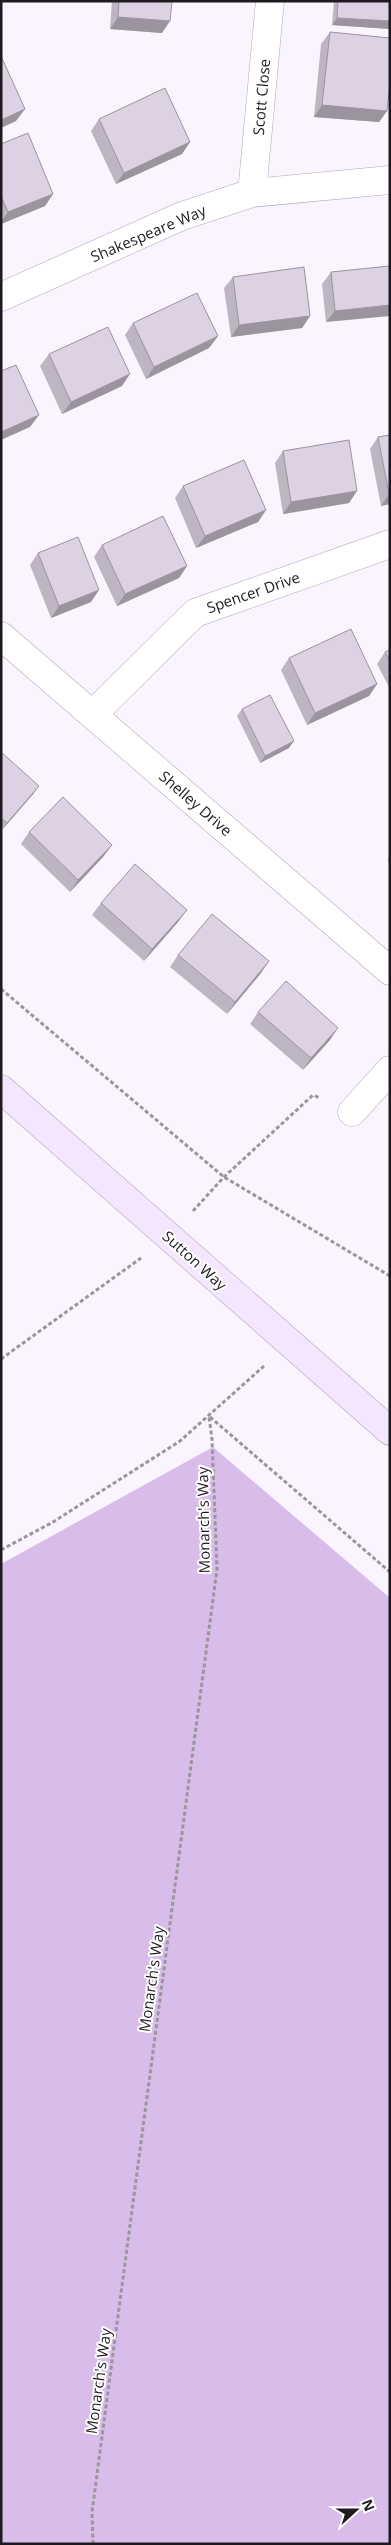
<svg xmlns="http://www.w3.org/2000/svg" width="391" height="2545" font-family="'Open Sans',sans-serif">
	<rect width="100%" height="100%" fill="#faf4ff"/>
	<path fill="#d8bcea" d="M213,1447L390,1598V2544H1V1564Z"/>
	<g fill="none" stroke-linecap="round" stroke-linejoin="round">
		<g stroke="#afa5b6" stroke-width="29">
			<path id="street" d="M252,193L270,1
				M1,297L182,216L252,193L390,180
				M1,636L390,971
				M93,714L195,613L390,544
				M352,1112L390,1070"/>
		</g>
		<g stroke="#afa5b6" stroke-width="29">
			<path id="secondary" d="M1,1089L390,1431"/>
		</g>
		<path stroke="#9b969e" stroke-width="3" stroke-dasharray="4 2.5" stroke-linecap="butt" d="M1,989L224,1177L390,1276
			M193,1211L224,1177L313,1095L320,1098
			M1,1359L141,1258
			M210,1417L390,1572
			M1,1550L53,1522L180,1441L264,1366
			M93,2544L92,2512L217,1569L212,1439L209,1417"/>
		<use href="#street" stroke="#fff" stroke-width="28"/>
		<use href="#secondary" stroke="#f4e6fe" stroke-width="28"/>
	</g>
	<path fill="#beb5c4" d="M112,1H172L162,33L110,29Z
		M334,1H390V29L332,25Z
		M330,32L387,111L379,122L314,117L321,44Z
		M99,119L190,142L182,154L116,184L91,131Z
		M1,144L53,194L45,206L1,224Z
		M390,266L326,322L322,284L331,272Z
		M233,277L310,316L302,328L231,337L224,288Z
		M133,323L218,336L209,348L146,379L125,335Z
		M49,354L122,386L62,414L40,366Z
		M390,435V504L381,506L370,449L378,437Z
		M283,451L349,503L283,514L275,463Z
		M183,486L266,510L258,522L196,548L175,498Z
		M102,545L187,566L179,578L117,606L94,557Z
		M38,553L91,602L51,618L30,565Z
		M390,650V689L377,664L385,652Z
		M289,658L377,684L369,696L307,725L281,670Z
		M242,709L289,748L260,763L237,716Z
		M1,752L34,793L2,830L1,829Z
		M29,832L103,857L70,892L21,844Z
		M390,856V871L388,858Z
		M101,903L178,922L144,961L92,915Z
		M178,955L261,973L227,1014L170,967Z
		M258,1012L330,1040L303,1070L250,1024Z"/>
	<path fill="#9b93a0" d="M118,17L170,21L162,33L110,29Z
		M337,18L390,21V29L332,25Z
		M322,105L387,111L379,122L314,117Z
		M25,109L16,121L1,128V120Z
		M190,142L182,154L116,184L124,173Z
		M53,194L45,206L1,224V222L8,212Z
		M390,305V316L326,322L335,311Z
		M310,316L302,328L231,337L239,325Z
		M218,336L209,348L146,379L154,367Z
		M130,374L122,386L62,414L71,402Z
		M39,415L30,427L1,440V432Z
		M357,491L349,503L283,514L291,502Z
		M389,494L390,504L381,506Z
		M266,510L258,522L196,548L205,536Z
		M187,566L179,578L117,606L125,594Z
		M99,590L91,602L51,618L59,606Z
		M377,684L369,696L307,725L315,713Z
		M294,741L289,748L260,763L265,756Z
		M39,786L34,793L2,830L7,823Z
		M112,845L103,857L70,892L78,880Z
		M187,910L178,922L144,961L152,949Z
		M269,961L261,973L227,1014L235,1002Z
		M338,1028L330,1040L303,1070L311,1058Z"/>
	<path fill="#ddd2e4" stroke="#9b93a0" d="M119,1H172L170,21L118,17Z
		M338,1H390V21L337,18Z
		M330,32L390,38V84L387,111L322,105Z
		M1,56L25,109L1,120Z
		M165,88L190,142L124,173L99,119Z
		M28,133L53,194L8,212L1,196V144Z
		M390,266V305L335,311L331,272Z
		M304,267L310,316L239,325L233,277Z
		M197,293L218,336L154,367L133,323Z
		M108,327L130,374L71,402L49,354Z
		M16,365L39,415L1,432V371Z
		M390,435V494H389L378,437Z
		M349,440L357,491L291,502L283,451Z
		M244,460L266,510L205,536L183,486Z
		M163,516L187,566L125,594L102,545Z
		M78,537L99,590L59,606L38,553Z
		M351,629L377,684L315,713L289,658Z
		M390,650V661L385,652Z
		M270,695L294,741L265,756L242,709Z
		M1,752L39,786L7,823L1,818Z
		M63,797L112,845L78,880L29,832Z
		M135,864L187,910L152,949L101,903Z
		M212,914L269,961L235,1002L178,955Z
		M286,981L338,1028L311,1058L258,1012Z"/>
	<g text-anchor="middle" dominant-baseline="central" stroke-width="4" stroke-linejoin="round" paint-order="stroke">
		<g font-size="15" fill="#1e1a20" stroke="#fff">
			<text transform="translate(261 97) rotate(-85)">Scott Close</text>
			<text transform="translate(148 233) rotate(-23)">Shakespeare Way</text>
			<text transform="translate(253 592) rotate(-19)">Spencer Drive</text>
			<text transform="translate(196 803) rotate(41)">Shelley Drive</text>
			<text transform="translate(195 1260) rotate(42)">Sutton Way</text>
			<text transform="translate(203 1520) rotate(-91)">Monarch's Way</text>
			<text transform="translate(151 1979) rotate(-82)">Monarch's Way</text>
			<text transform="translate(98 2381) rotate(-82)">Monarch's Way</text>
		</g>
	</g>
	<rect width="391" height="2545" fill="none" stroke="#1e1a20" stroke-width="5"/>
	<g transform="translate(356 2510) rotate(69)" stroke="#ffffff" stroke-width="4" paint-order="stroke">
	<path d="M0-4L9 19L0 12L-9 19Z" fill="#1e1a20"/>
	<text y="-8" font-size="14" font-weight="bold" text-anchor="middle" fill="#1e1a20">N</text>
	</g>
</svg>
